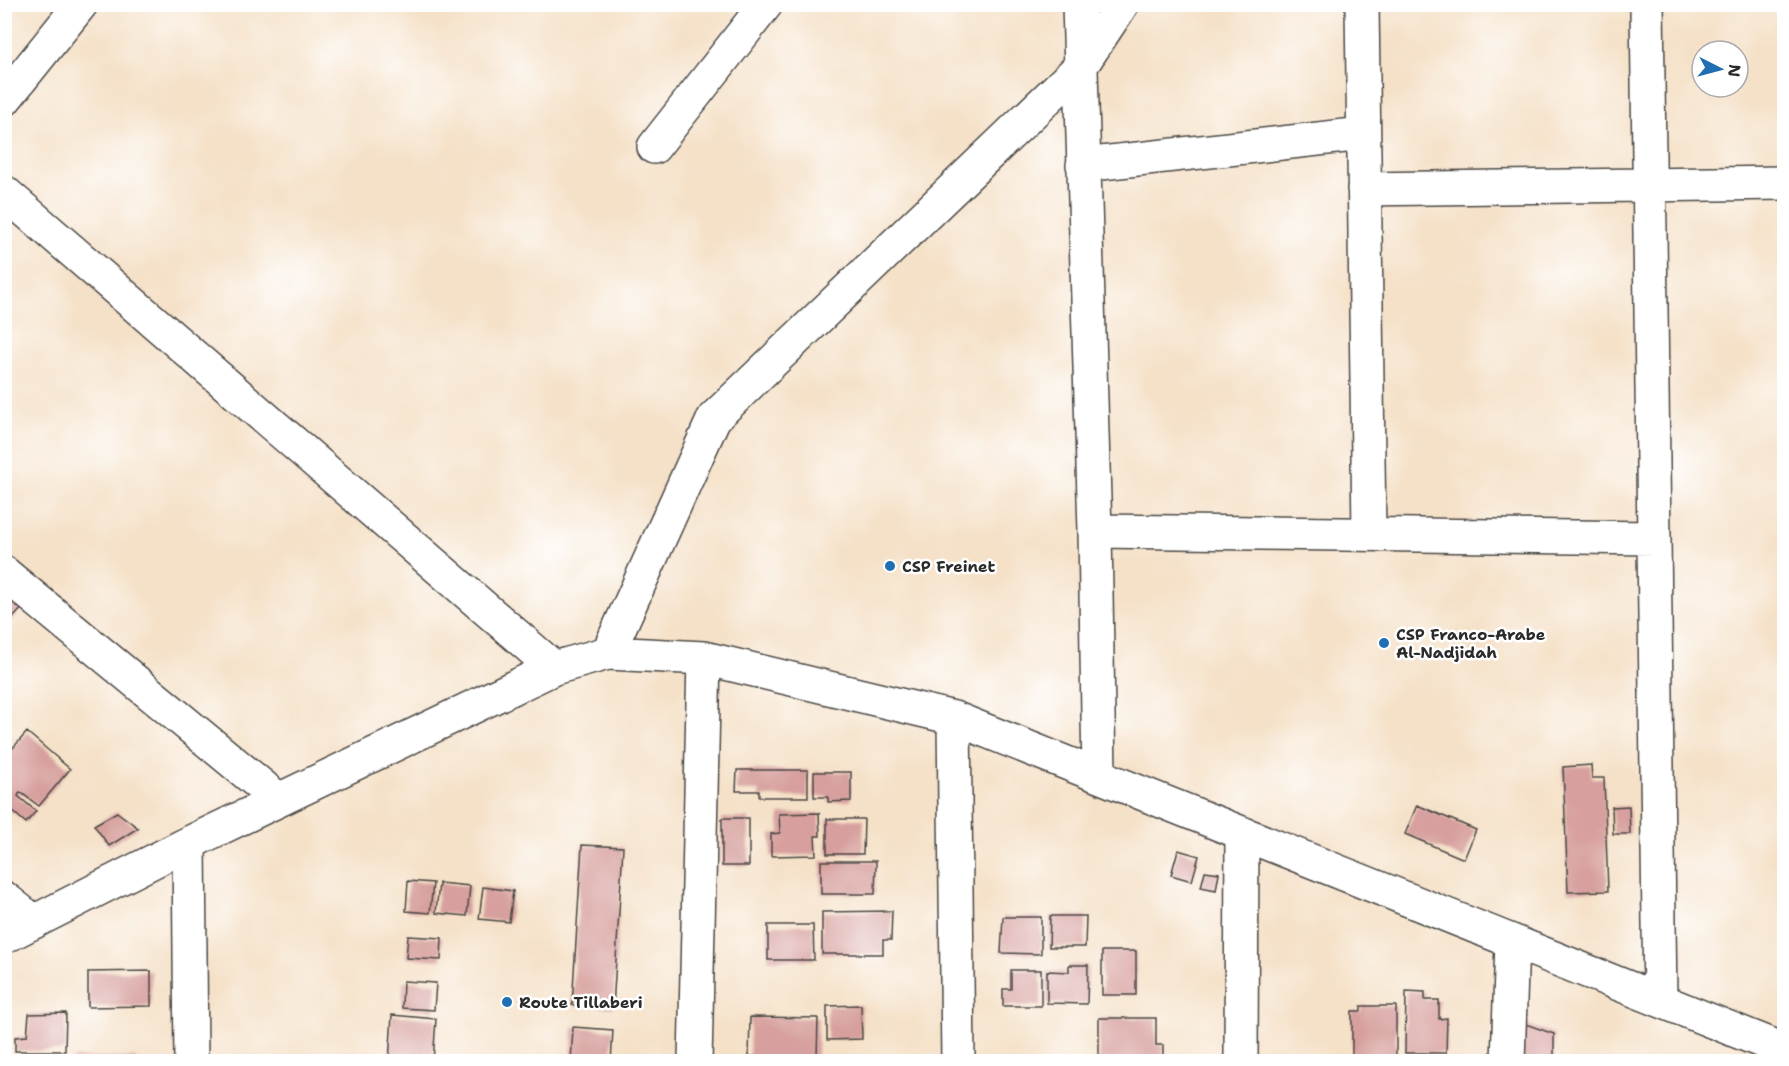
<svg xmlns="http://www.w3.org/2000/svg" width="1789" height="1066" font-family="'Shantell Sans',sans-serif">
	<rect width="100%" height="100%" fill="#fff"/>
	<filter id="ink" filterUnits="userSpaceOnUse"><feTurbulence type="fractalNoise" baseFrequency=".0167" numOctaves="2"/><feDisplacementMap in="SourceGraphic" scale="12" xChannelSelector="R" yChannelSelector="G"/><feConvolveMatrix kernelMatrix="1 2 1 2 8 2 1 2 1" color-interpolation-filters="sRGB"/></filter>
	<filter id="wash" filterUnits="userSpaceOnUse"><feTurbulence type="fractalNoise" baseFrequency=".008" numOctaves="4" result="noise"/><feDisplacementMap in="SourceGraphic" scale="24" xChannelSelector="R" yChannelSelector="G"/><feGaussianBlur stdDeviation="1.35" result="paint"/><feColorMatrix in="noise" values="0 0 0 0 0 0 0 0 0 0 0 0 0 0 0 0 0 1.4 0 .05"/><feComposite in="paint" operator="in"/></filter>
	<g filter="url(#wash)">
		<rect width="100%" height="100%" fill="#f5e1c8"/>
		<g id="blocks">
			<path fill="#d7a09e" d="M4,586L25,605L12,619L4,612Z
				M27,732L70,769L39,806L20,792L18,796L36,811L26,823L11,810L4,817V758Z
				M1591,765L1592,778H1604L1608,891L1568,892L1563,767Z
				M737,770H808V797H759V791H736Z
				M814,772H851V801L828,802V797H814Z
				M1417,805L1476,830L1464,859L1405,834Z
				M1629,806L1630,834H1613L1612,807Z
				M117,812L138,828L109,846L94,825Z
				M819,813L820,836H815L816,855L771,856V834L780,833L779,814Z
				M722,818H749V866H722Z
				M827,819H864L863,854H827Z
				M582,845L623,847L613,1008L572,1005Z
				M1178,850L1199,856L1192,881L1171,875Z
				M821,861H876L875,894H821Z
				M1205,871L1219,873L1216,890L1201,887Z
				M408,881L433,883L430,913L406,911Z
				M439,883L470,886L467,916L436,913Z
				M483,887L513,891L509,922L479,919Z
				M892,911L891,940H883V954H822V912Z
				M1050,916H1086L1085,947H1049Z
				M1003,917H1041V954L1001,953Z
				M768,925H813L814,960H768Z
				M408,936L442,938L441,960L406,958Z
				M1102,951H1136V995H1102Z
				M1069,965H1088L1087,1004L1047,1003V971L1069,972Z
				M1011,970H1041V1006H1003V989H1011Z
				M151,971V1006L88,1007V972Z
				M403,981L436,983L434,1010L402,1008Z
				M1406,991L1425,992V1000H1439V1019L1447,1018L1446,1053H1405Z
				M861,1005L862,1039L827,1040V1006Z
				M1361,1006H1396V1057H1352V1011H1361Z
				M66,1013L65,1051H15V1037L27,1036L29,1014Z
				M392,1015L436,1019L433,1062H389Z
				M750,1017L818,1018L817,1058L791,1057V1062H776V1057L749,1056Z
				M1099,1018H1156V1045H1163V1062H1099Z
				M1514,1020L1554,1034V1062H1514Z
				M573,1027L613,1030L611,1062H571Z
				M73,1058H136V1062H73Z"/>
		</g>
	</g>
	<g filter="url(#ink)">
		<use href="#blocks" fill-opacity="0" stroke="#494643" stroke-width="1.5"/>
		<g fill="none" stroke-linecap="round" stroke-linejoin="round">
			<g stroke="#494643" stroke-width="36">
				<path id="minor" d="M1079,4L1095,531L1099,776
					M1362,4L1369,534
					M1647,4L1660,1000
					M4,100L81,4
					M654,147L766,4
					M1083,165L1363,134
					M1364,189L1784,183
					M4,192L554,668
					M1095,531L1654,538
					M4,573L279,800
					M608,653L714,418L1081,66L1122,4
					M954,718L958,1062
					M189,843L191,1062
					M4,898L34,922
					M4,937L189,843L554,668L608,653L704,658L954,718L1784,1050
					M695,1062L704,658
					M1241,1062L1242,833
					M1508,1062L1512,941"/>
			</g>
			<use href="#minor" stroke="#fff" stroke-width="33"/>
		</g>
	</g>
	<g fill="#1f6fb2" stroke="#fff" stroke-width="2">
		<circle cx="890" cy="566" r="6"/>
		<circle cx="1384" cy="643" r="6"/>
		<circle cx="507" cy="1002" r="6"/>
	</g>
	<g text-anchor="middle" dominant-baseline="central" stroke-width="5" stroke-linejoin="round" paint-order="stroke">
		<g font-size="16" font-weight="bold" fill="#2b2b2b" stroke="#fff" text-anchor="start">
			<text x="902" y="566">CSP Freinet</text>
			<text x="1396" y="634">CSP Franco-Arabe<tspan x="1396" dy="18">Al-Nadjidah</tspan></text>
			<text x="519" y="1002">Route Tillaberi</text>
		</g>
	</g>
	<rect width="1789" height="1066" fill="none" stroke="#fff" stroke-width="24"/>
	<g transform="translate(1720 69) rotate(96)"><circle r="28" fill="#ffffff" stroke="#aaaaaa" stroke-width="1.5"/>
	<path d="M0-4.5L10 22L0 15L-10 22Z" fill="#1f6fb2"/>
	<text y="-9" font-size="16" font-weight="bold" text-anchor="middle" fill="#2b2b2b">N</text>
	</g>
</svg>
